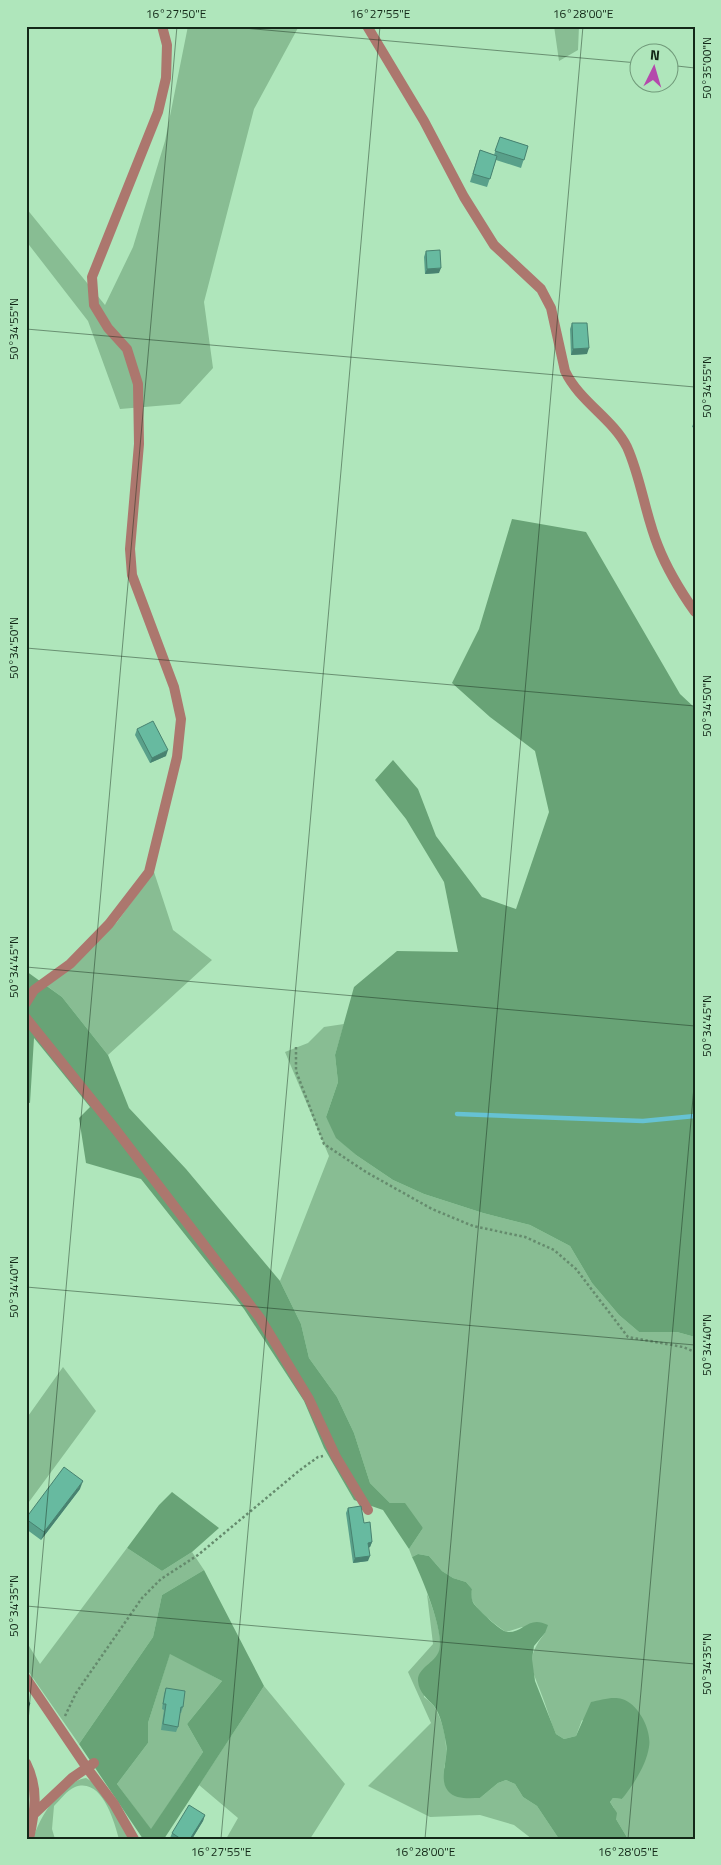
<svg xmlns="http://www.w3.org/2000/svg" width="721" height="1865" font-family="'Titillium Web',sans-serif">
	<rect width="100%" height="100%" fill="#afe6bb"/>
	<path fill="#88bd93" d="M188,26H299L254,109L204,302L213,368L180,404L120,409L88,321L26,241V208L105,305L133,247L165,141Z
		M554,26H579L578,50L559,61Z
		M154,872L173,930L212,960L108,1055L62,997L47,986L117,922Z
		M344,1024L335,1055L338,1082L326,1117L337,1138L356,1155L393,1180L424,1194L483,1213L530,1225L570,1246L592,1283L619,1315L639,1332H677L695,1337V1839H628L616,1819L614,1808L610,1802L613,1798L622,1799L644,1763L582,1720L576,1736L564,1739L556,1734C551,1723 548,1712 544,1701C534,1671 522,1662 545,1633L522,1627L506,1632C497,1626 473,1608 471,1597C471,1594 471,1591 472,1589L466,1582L453,1578L442,1571L429,1556L418,1554L412,1557L409,1549L423,1528L390,1503L370,1483L354,1433L337,1397L309,1358L301,1324L280,1281L329,1156L285,1052L308,1043L324,1027Z
		M63,1367L96,1411L26,1506V1419Z
		M127,1548L162,1571L192,1552L204,1570L162,1595L153,1637L79,1744L26,1668V1641L40,1664Z
		M427,1594C433,1607 442,1635 440,1649C439,1656 433,1661 428,1665L424,1697C428,1700 433,1704 435,1708C445,1725 449,1750 444,1768L480,1798L498,1783L506,1780L515,1784L523,1797L537,1806L559,1839H532L514,1825L480,1815L430,1817L368,1786L431,1723L408,1672L433,1644Z
		M170,1653L222,1681L187,1724L203,1752L151,1830L117,1784L148,1743V1723Z
		M264,1686L345,1784L310,1839H226L238,1818L199,1785Z
		M86,1778C104,1787 120,1821 131,1839H119C114,1821 102,1777 75,1787C67,1790 60,1800 54,1806L52,1829L55,1839H33C40,1816 61,1782 86,1778Z"/>
	<path fill="#68a376" fill-rule="evenodd" d="M512,519L586,532L680,694L695,708V1016L693,1060L695,1061V1337L677,1332H639L619,1315L592,1283L570,1246L530,1225L483,1213L424,1194L393,1180L356,1155L336,1138L326,1117L338,1082L335,1055L354,987L397,951L458,952L444,882L406,819L375,780L393,760L418,789L436,836L482,897L516,909L549,812L535,751L490,717L452,683L479,629Z
		M26,971L62,997L108,1055L129,1108L186,1169L280,1281L301,1324L309,1358L337,1397L354,1433L370,1483L390,1503H405L423,1528L409,1549L383,1510L354,1500L324,1448L304,1401L244,1309L141,1179L86,1163L79,1118L90,1107L34,1038L30,1103L26,1102Z
		M172,1492L219,1528L192,1552L162,1571L127,1548L159,1505Z
		M418,1554L429,1556L442,1571L453,1578L466,1582L472,1589C471,1594 471,1599 474,1604C479,1610 500,1631 507,1632C524,1633 528,1615 548,1625L545,1633L534,1646L532,1659L535,1681L556,1734L564,1739L576,1736L591,1702C600,1700 613,1696 622,1699C639,1704 652,1731 649,1747C646,1766 633,1785 622,1799L613,1798L610,1802L617,1813L616,1819L628,1839H559L537,1806L523,1797L515,1784L506,1780L498,1783L480,1798C470,1798 455,1800 448,1791C438,1779 449,1758 446,1743C444,1732 441,1715 434,1706C427,1698 419,1693 418,1681C417,1668 435,1663 439,1651C445,1632 421,1575 412,1557Z
		M204,1570L264,1686L164,1839H143L79,1744L153,1637L162,1595ZM170,1654L222,1681L187,1724L203,1752L151,1829L117,1784L148,1743V1723Z"/>
	<g fill="none" stroke-linecap="round" stroke-linejoin="round">
		<path stroke="#66c2d3" stroke-width="4.5" d="M457,1114L643,1121L695,1116"/>
		<path stroke="#658b6d" stroke-width="2.5" stroke-dasharray="2.5 2.5" stroke-linecap="butt" d="M296,1047V1071L324,1144L366,1172L432,1209L473,1226L525,1237L554,1250L576,1269L628,1337L683,1347L695,1352
			M65,1716L76,1693L142,1598L161,1579L198,1555L300,1470L318,1457L323,1456"/>
		<path stroke="#ac776e" stroke-width="10" d="M367,26L424,121L464,197L494,245L541,289L551,308L565,371C579,401 613,419 627,447C641,478 645,514 658,546C667,569 681,592 695,612
			M26,1003L34,990L70,964L109,924L149,872L177,757L181,719L174,687L132,575L130,549L139,444L138,384L127,349L108,328L94,305L92,277L158,112L166,78L167,45L162,26
			M26,1018L116,1130L260,1318L309,1399L336,1457L368,1510
			M26,1678L87,1768L114,1804L134,1839
			M26,1763C39,1789 35,1811 29,1839
			M35,1813L72,1778L94,1763"/>
	</g>
	<path fill="#59a08a" d="M500,137L528,146L521,168L496,160L487,187L470,182L480,150L494,155Z
		M426,251L439,273L425,274L424,257Z
		M572,323L587,354L571,355L570,329Z
		M695,419V428L692,427Z
		M137,729L166,756L150,763L135,735Z
		M80,1489L41,1540L26,1529V1518Z
		M348,1508L364,1523L372,1542L370,1547L368,1548V1561L353,1563L346,1513Z
		M166,1688L183,1707L181,1713H180L178,1727L176,1732L161,1730L164,1710L162,1709L164,1694Z
		M205,1815L203,1821L192,1839H171L170,1838L172,1833Z"/>
	<path fill="#488270" d="M441,268L439,273L425,274L427,269Z
		M589,348L587,354L571,355L573,349Z
		M168,750L166,756L150,763L152,758Z
		M83,1481L80,1489L41,1540L44,1532Z
		M372,1542L370,1547L366,1548L368,1543Z
		M370,1556L368,1561L353,1563L355,1558Z
		M30,1704L28,1709L26,1710V1706Z
		M205,1815L203,1821L192,1839H190Z"/>
	<path fill="#67baa0" stroke="#488270" d="M500,137L528,146L524,160L495,151Z
		M480,150L497,156L490,179L473,174Z
		M440,250L441,268L427,269L426,251Z
		M572,323H587L589,348L573,349Z
		M153,721L168,750L152,758L137,729Z
		M64,1467L83,1481L44,1532L26,1519V1518Z
		M361,1506L364,1523L370,1522L372,1542L368,1543L370,1556L355,1558L348,1508Z
		M166,1688L185,1691L183,1707H181L178,1727L163,1724L166,1704H163Z
		M26,1697L30,1704L26,1706Z
		M189,1805L205,1815L190,1839H181L172,1833Z"/>
	<path fill="none" stroke="#132818" stroke-width="1" stroke-opacity="0.45" d="M221,26L638,63M668,65L695,68M26,329L695,387M26,648L695,706M26,967L695,1026M26,1287L695,1345M26,1606L695,1664M26,1744L177,26M221,1839L380,26M425,1839L583,26M628,1839L695,1075"/>
	<rect width="721" height="1865" fill="none" stroke="#afe6bb" stroke-width="55"/>
	<g transform="translate(654 68) rotate(5)"><circle r="24" fill="#afe6bb" stroke="#719a7a"/>
	<path d="M0-4L9 19L0 12L-9 19Z" fill="#b44aac"/>
	<text y="-8" font-size="14" font-weight="bold" text-anchor="middle" fill="#132818">N</text>
	</g>
	<rect x="28" y="28" width="666" height="1810" fill="none" stroke="#132818" stroke-width="2"/>
	<g font-size="12" text-anchor="middle" fill="#132818">
		<text x="176" y="18">16°27'50"E</text>
		<text x="380" y="18">16°27'55"E</text>
		<text x="583" y="18">16°28'00"E</text>
		<text transform="translate(707 68) rotate(-90)" y="4">50°35'00"N</text>
		<text transform="translate(14 329) rotate(-90)" y="4">50°34'55"N</text>
		<text transform="translate(707 387) rotate(-90)" y="4">50°34'55"N</text>
		<text transform="translate(14 648) rotate(-90)" y="4">50°34'50"N</text>
		<text transform="translate(707 706) rotate(-90)" y="4">50°34'50"N</text>
		<text transform="translate(14 967) rotate(-90)" y="4">50°34'45"N</text>
		<text transform="translate(707 1026) rotate(-90)" y="4">50°34'45"N</text>
		<text transform="translate(14 1287) rotate(-90)" y="4">50°34'40"N</text>
		<text transform="translate(707 1345) rotate(-90)" y="4">50°34'40"N</text>
		<text transform="translate(14 1606) rotate(-90)" y="4">50°34'35"N</text>
		<text transform="translate(707 1664) rotate(-90)" y="4">50°34'35"N</text>
		<text x="221" y="1856">16°27'55"E</text>
		<text x="425" y="1856">16°28'00"E</text>
		<text x="628" y="1856">16°28'05"E</text>
	</g>
</svg>
